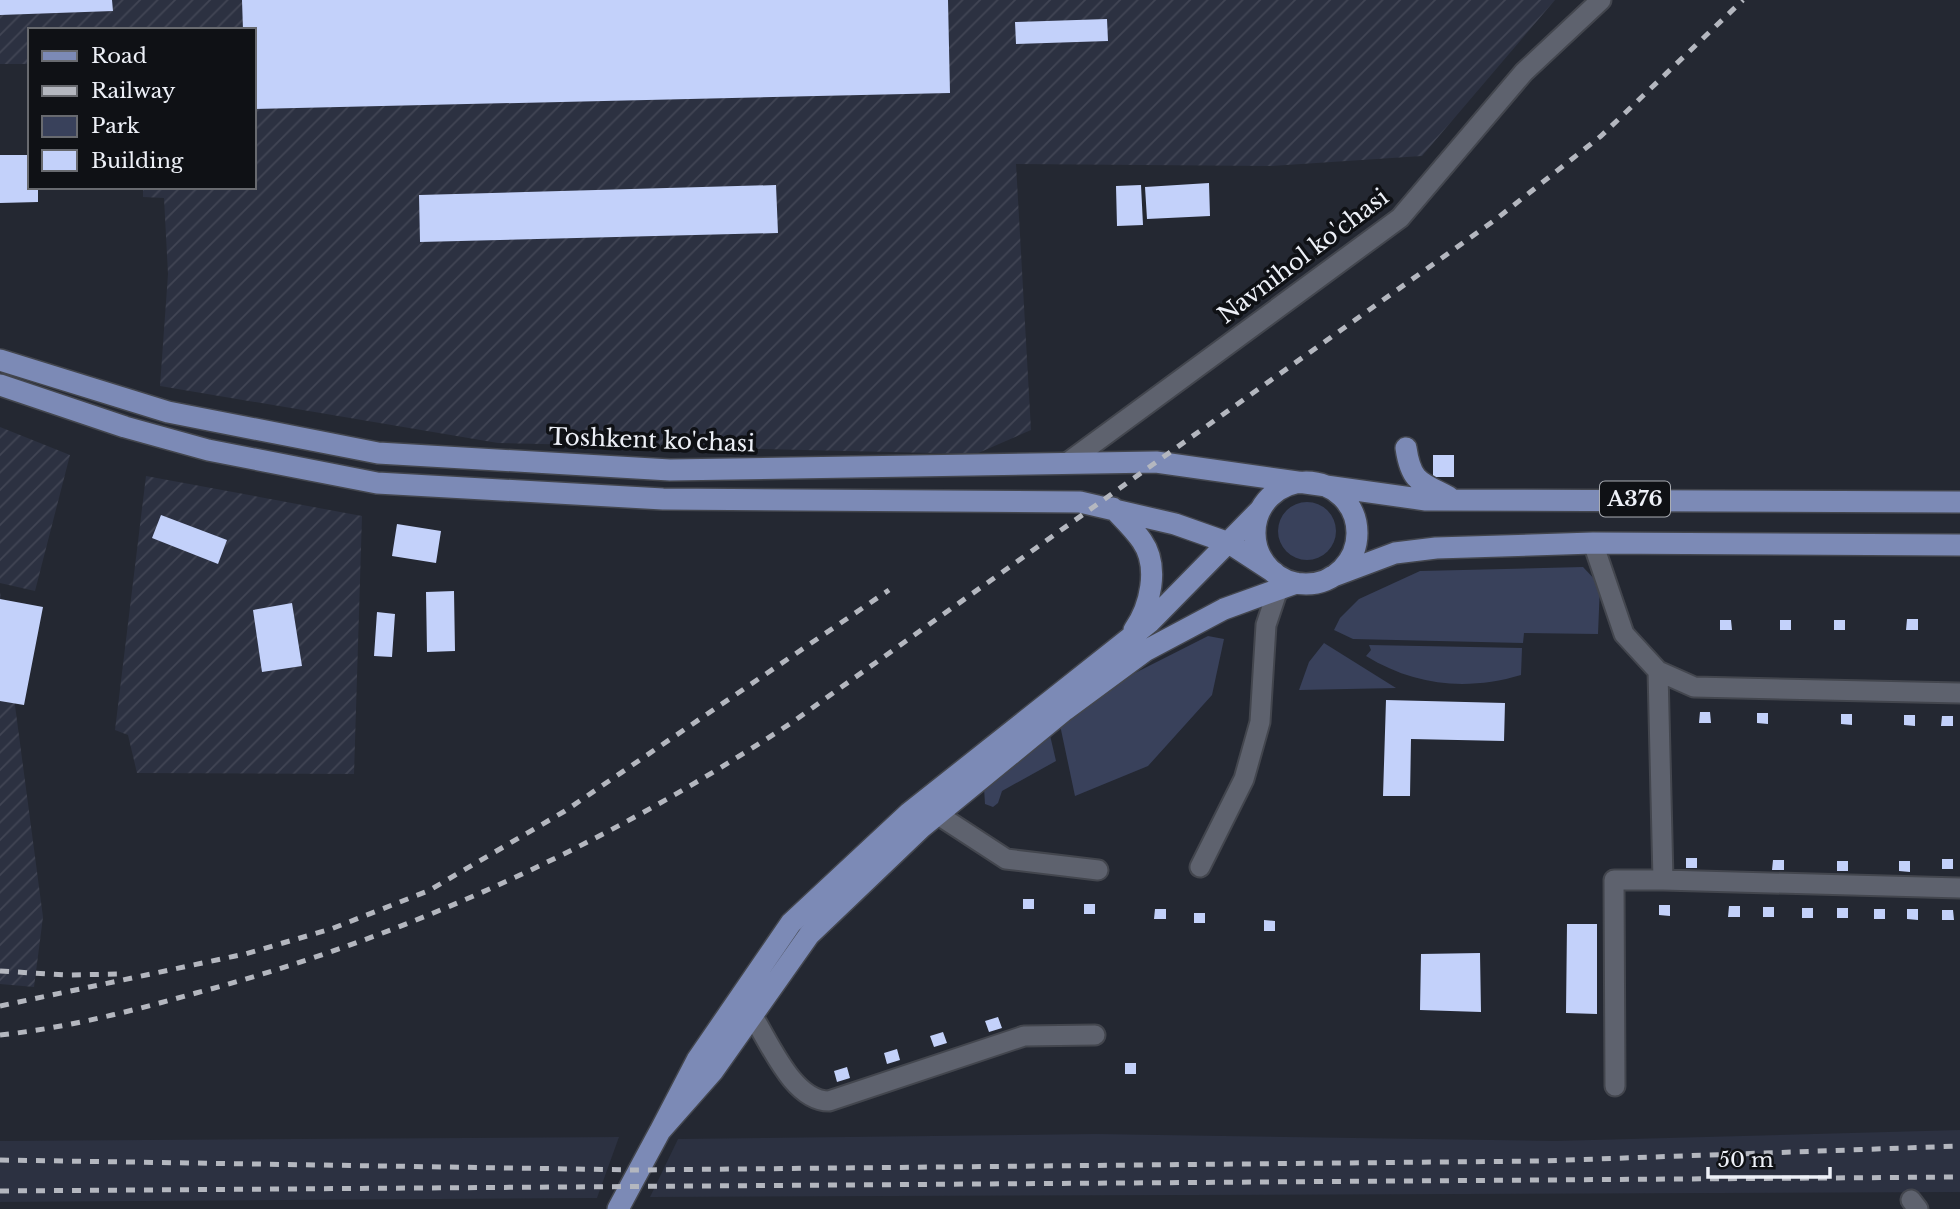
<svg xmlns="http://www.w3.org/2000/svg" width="1960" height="1209" font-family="'Libre Baskerville',serif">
	<defs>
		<pattern id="industrial-furrows" width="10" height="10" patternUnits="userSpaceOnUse" patternTransform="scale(1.75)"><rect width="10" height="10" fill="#2c3141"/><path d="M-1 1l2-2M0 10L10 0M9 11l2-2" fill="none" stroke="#414554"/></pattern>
	</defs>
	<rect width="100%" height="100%" fill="#242832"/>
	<path fill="#2c3141" d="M1960,1130V1192L650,1197L678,1139L1096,1134L1555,1141Z
		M619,1137L597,1198L0,1202V1141Z"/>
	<path fill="url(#industrial-furrows)" d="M0,0H1555L1422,156L1271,166L1016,164L1031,430L976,454L498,443L160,386L168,274L164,198L143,197V187H254V30H30V64H0Z
		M0,427L70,455L35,591L0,583Z
		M146,476L362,516L354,774L137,773L128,735L115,730Z
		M0,592L43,917L34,987L0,984Z"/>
	<path fill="#39415b" d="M1278 531a29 29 0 1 1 58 0a29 29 0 1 1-58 0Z
		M1583,567L1600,585L1598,634L1524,633L1523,643L1353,639L1334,630L1340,618L1359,599L1420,571Z
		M1208,636L1224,639L1212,695L1148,766L1075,796L1060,725L1133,674Z
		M1324,643L1396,688L1299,690L1309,662Z
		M1369,645L1522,648L1521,675C1467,691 1415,686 1366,656L1371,650Z
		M1049,731L1056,761L1002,791L998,803L993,807L985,804L984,788Z"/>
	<path fill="#c3d1fa" d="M0,0H112L113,11L0,15Z
		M242,0H948L950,93L254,109V30H243Z
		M1107,19L1108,41L1016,44L1015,22Z
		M0,155H30V187H38V202L0,203Z
		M1209,183L1210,216L1147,219L1145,187Z
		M776,185L778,233L420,242L419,195Z
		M1141,185L1143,225L1117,226L1116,186Z
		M1433,455H1454V477H1433Z
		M161,515L227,540L218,564L152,538Z
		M397,524L441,531L436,563L392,556Z
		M454,591L455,651L427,652L426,592Z
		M0,599L43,607L24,705L0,701Z
		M292,603L302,666L262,672L253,610Z
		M377,612L395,614L392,657L374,656Z
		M1907,619H1918V630H1906Z
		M1720,620H1731L1732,630H1720Z
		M1780,620H1791V630H1780Z
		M1834,620H1845V630H1834Z
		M1386,700L1505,703L1504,741L1411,739L1410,796H1383Z
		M1700,712H1710L1711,723H1699Z
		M1757,713H1768V724L1757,723Z
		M1841,714H1852V725L1841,724Z
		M1904,715H1915V726L1904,725Z
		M1942,716H1953V726H1941Z
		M1686,858H1697V868H1686Z
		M1942,859H1953V869H1942Z
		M1773,860H1784V870H1772Z
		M1837,861H1848V871H1837Z
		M1899,861H1910V872L1899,871Z
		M1023,899H1034V909H1023Z
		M1084,904H1095V914H1084Z
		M1659,905H1670V916L1659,915Z
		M1729,906H1740V917H1728Z
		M1763,907H1774V917H1763Z
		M1802,908H1813V918H1802Z
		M1837,908H1848V918H1837Z
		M1155,909H1166V919H1154Z
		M1874,909H1885V919H1874Z
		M1907,909H1918V920L1907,919Z
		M1942,910H1953L1954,920H1942Z
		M1194,913H1205V923H1194Z
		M1264,920L1275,921V931H1264Z
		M1567,924H1597V1014L1566,1013Z
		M1480,953L1481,1012L1420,1010L1421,954Z
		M998,1017L1002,1028L989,1032L985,1021Z
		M943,1032L947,1043L934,1047L930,1036Z
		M897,1049L900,1060L887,1064L884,1053Z
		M1125,1063H1136V1074H1125Z
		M847,1067L850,1078L837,1082L834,1071Z"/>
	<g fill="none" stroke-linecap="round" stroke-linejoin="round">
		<g stroke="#43464e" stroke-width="23">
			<path id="street" d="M1067,463L1400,218L1524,72L1601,0
				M1593,543L1624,634L1658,671L1694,687L1960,693
				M930,803L937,814L1006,859L1098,870
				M1200,867L1244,779L1260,722L1266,625L1278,589
				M1663,880L1960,888
				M752,1015C770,1043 793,1101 829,1101L1024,1036L1095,1035
				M1615,1086L1614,880H1663L1658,671
				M1911,1200L1918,1209"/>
		</g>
		<g stroke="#43464e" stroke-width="24">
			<path id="primary" d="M0,360L168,412L378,453L670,470L1156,462L1426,500L1960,502
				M0,385L125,427L208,450L377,483L663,499L1080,502L1175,524L1229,543L1275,573
				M1406,448C1411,482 1420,482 1449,497
				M1255 533a51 51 0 1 1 102 0a51 51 0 1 1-102 0Z
				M1113,508C1123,519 1134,529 1142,541C1160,567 1150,607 1134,630
				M1261,509L1150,622L909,813L791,923L697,1060L660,1131L713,1071L809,935L921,828L1065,710L1145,651L1224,609L1296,583
				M1331,577L1395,553L1436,548L1593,543L1960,545
				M618,1209L660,1131"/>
		</g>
		<use href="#street" stroke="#5e626e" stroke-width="19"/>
		<use href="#primary" stroke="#7c8ab6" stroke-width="21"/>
		<path stroke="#b4b7bf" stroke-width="5" stroke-dasharray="9 9" stroke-linecap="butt" d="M0,971L66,975L122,974
			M0,1006L245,954L331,929L428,891L565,811L889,590
			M0,1035C66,1028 132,1011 196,993C410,936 610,843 794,721L1495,220L1601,136L1743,0
			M0,1160L637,1170L1541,1161L1960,1146
			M0,1191L1960,1177"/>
	</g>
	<g text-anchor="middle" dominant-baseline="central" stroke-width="7" stroke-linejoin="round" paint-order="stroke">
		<rect fill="#0f1115" stroke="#aaadb3" stroke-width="2" x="1600" y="481.5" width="70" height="35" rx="5"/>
		<g font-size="21" font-weight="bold" fill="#edf0f7">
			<text x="1635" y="499">A376</text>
		</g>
		<g font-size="23" fill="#edf0f7" stroke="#0f1115">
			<text transform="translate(1303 256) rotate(-37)">Navnihol ko'chasi</text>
			<text transform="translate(652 440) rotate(2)">Toshkent ko'chasi</text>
		</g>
	</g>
	<rect x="28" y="28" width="228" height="161" fill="#0f1115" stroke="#686a6f" stroke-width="2"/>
	<rect x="42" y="51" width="35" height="10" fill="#7c8ab6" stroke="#686a6f" stroke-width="2"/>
	<text x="91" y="63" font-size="21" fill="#edf0f7">Road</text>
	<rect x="42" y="86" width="35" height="10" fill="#b4b7bf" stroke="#686a6f" stroke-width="2"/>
	<text x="91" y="98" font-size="21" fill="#edf0f7">Railway</text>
	<rect x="42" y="116" width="35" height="21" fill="#39415b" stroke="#686a6f" stroke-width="2"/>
	<text x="91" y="133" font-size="21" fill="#edf0f7">Park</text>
	<rect x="42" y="150" width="35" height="21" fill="#c3d1fa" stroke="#686a6f" stroke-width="2"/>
	<text x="91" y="168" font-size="21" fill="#edf0f7">Building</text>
	<path d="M1708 1167v10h122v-10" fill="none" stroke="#edf0f7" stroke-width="3.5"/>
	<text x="1718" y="1167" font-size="21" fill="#edf0f7" stroke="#0f1115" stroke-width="5" paint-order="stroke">50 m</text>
</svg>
